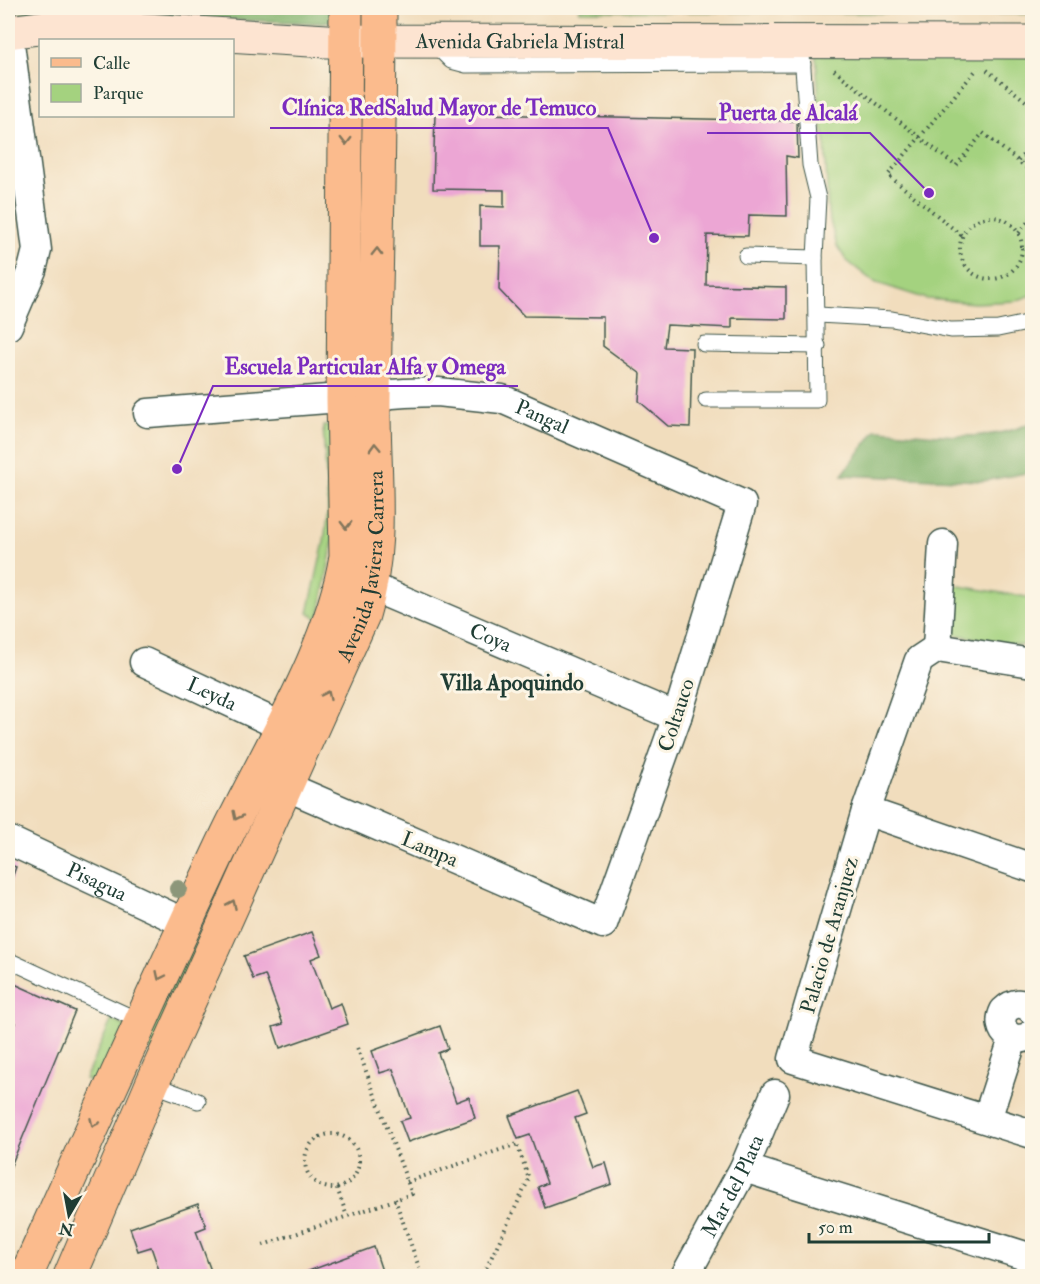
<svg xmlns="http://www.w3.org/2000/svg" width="1040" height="1284" font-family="'IM FELL Double Pica',serif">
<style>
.green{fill:#a4d27f;stroke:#62885a;stroke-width:1.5}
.forest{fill:#83b46e;stroke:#517851;stroke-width:1.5}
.building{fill:#eca6d4}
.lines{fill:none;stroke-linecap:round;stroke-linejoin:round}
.lane-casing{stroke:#3e5549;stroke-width:17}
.street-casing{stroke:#3e5549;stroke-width:31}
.secondary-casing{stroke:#3e5549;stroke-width:35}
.primary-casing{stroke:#3e5549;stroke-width:35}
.path{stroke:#3e5549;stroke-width:4;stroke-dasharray:1.5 4.5;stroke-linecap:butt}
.lane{stroke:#fff;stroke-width:15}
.street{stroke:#fff;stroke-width:28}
.secondary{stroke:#fde4d1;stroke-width:33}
.primary{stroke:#fbbb8d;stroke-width:33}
.tree{fill:#8c967a}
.oneway{stroke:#82765c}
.labels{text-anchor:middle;stroke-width:6;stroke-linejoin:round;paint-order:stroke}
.street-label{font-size:21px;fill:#1f3d34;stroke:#fcf5e5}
.neighbourhood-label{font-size:22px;font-weight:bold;fill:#1f3d34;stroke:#fcf5e5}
.leader{fill:none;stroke:#7b2cbf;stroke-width:2}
.callout-dot{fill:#7b2cbf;stroke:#fcf5e5;stroke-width:2}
.callout-label{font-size:22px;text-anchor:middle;font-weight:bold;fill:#7b2cbf;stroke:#fcf5e5;stroke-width:6;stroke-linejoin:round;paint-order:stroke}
</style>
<rect width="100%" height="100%" fill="#fcf5e5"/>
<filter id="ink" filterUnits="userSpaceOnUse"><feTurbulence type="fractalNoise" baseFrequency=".0167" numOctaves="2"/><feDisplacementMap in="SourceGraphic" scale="12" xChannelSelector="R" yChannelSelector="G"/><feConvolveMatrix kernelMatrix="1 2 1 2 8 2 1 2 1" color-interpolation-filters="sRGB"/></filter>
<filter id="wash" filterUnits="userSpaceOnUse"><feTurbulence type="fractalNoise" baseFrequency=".008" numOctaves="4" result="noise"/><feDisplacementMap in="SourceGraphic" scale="24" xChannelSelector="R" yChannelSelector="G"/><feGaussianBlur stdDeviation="1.35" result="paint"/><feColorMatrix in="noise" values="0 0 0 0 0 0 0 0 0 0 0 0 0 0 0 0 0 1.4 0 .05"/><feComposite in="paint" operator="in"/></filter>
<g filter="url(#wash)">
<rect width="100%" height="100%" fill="#f1ddbd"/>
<g class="green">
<path d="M579,8h453v6l-452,-3z"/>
<path d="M1032,54v241l-17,6 -40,2 -48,-4 -53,-17 -28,-22 -9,-14 -9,-32 -3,-75 -5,-20 -4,-64z"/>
<path d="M323,426h10l4,92 -18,101 -11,-6 16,-71 4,-32z"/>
<path d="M953,585l79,13v49l-82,-13z"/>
<path d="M258,795l10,4 -116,253 -7,-9z"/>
<path d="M112,1019l14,8 -28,58 -13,-6z"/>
</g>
<g class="forest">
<path d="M19,8h317l-2,13 -18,2 -297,-11z"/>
<path d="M1032,422v50l-49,9 -141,-6 34,-45c49,2 111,16 156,-8z"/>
</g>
<g id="blocks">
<g class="building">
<path d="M435,113l362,8 1,37 -12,-2 1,60 -38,-1 -1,21 -41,-1 -1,50 80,2v32l-54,-1v10l-65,-3 -3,22 28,1 -2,79 -22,-1 -29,-25 2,-27 -38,-28v-29l-79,-1 -25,-26 1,-44h-20v-40l24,1v-17l-71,-1z"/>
<path d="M8,864l8,3 -8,22z"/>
<path d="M312,932l9,23 -10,4 18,49 12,-5 7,21 -68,24 -7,-21 10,-3 -18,-49 -12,4 -9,-23z"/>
<path d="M8,981l67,30 -67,162v-132l7,-18 -7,-3z"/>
<path d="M440,1026l8,23 -10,4 18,49 13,-5 6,21 -67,24 -8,-21 10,-3 -17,-49 -13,4 -8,-22z"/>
<path d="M577,1091l9,23 -11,4 18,49 13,-4 6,21 -67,24 -7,-21 9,-4 -17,-48 -12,4 -9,-23z"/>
<path d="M198,1204l8,23 -10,4 17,45h-52l-10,-29 -13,4 -8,-23z"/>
<path d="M374,1247l8,24 -10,3 1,2h-66l-1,-4z"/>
</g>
</g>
</g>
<g filter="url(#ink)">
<use href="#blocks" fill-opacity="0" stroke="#3e5549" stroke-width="1.5"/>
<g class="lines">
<defs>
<g id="lane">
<path d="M433,43l18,18 15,4 337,-1"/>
<path d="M746,256l69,2"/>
<path d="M818,315l74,4 59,11 47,-1 34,-7"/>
<path d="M704,344l114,2"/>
<path d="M706,400h111l-2,-142 3,-60 -8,-33 -9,-124"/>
<path d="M8,960l132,61"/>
<path d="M152,1084l46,17"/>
</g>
<g id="street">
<path d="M8,28l29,222 -5,20 -24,56"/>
<path id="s1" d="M148,413l257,-20 33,-1 64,7 240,105 -65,213 -74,207 -336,-146"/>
<path id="s2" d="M372,587l305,130"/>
<path d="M937,648l6,-104"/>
<path id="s3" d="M144,662l137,64"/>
<path d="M1032,663l-95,-15 -18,12 -53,151 -73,248 239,75"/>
<path d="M866,811l166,57"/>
<path id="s4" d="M8,840l177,83"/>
<path d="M1032,1010c-9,-9 -19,-8 -28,1 -10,20 11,36 28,23"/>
<path d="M987,1119l26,-80"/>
<path d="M744,1168l288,90"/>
<path id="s5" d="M685,1276l59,-108 31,-74"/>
</g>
<g id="secondary">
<path id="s6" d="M8,32l54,-7 265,16 705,1"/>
</g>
<g id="primary">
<path d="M26,1276c66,-147 132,-295 201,-441 41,-86 104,-185 119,-279l-3,-157 3,-391"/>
<path id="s7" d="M70,1276l82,-192 211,-469c22,-71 10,-144 11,-217 2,-130 6,-260 6,-390"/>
</g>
</defs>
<use href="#lane" class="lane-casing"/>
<use href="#street" class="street-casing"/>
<use href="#secondary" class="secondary-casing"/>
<use href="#primary" class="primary-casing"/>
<g class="path">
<path d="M834,70l122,96 27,-33 49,39"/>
<path d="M987,70l45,36"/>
<path d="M1018,161l14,-17"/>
<circle cx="991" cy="248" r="31"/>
<path d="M1019,233l13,-16"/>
<path d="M961,235l-73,-60 89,-106"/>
<circle cx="332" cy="1161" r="27"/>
<path d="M407,1182l113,-39"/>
<path d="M337,1188l10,28"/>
<path d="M395,1199l27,77"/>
<path d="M263,1245l149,-51 -55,-147"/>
<path d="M479,1276l4,-1 46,-96 -12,-35"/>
</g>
<use href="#lane" class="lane"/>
<use href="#street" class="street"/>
<use href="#secondary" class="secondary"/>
<use href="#primary" class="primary"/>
</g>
<circle class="tree" cx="178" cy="889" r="9"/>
<defs><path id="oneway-chevron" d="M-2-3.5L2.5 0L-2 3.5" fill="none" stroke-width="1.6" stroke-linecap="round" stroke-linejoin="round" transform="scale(1.5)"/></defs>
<g class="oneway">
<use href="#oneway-chevron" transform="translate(346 141) rotate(90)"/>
<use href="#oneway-chevron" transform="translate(377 252) rotate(-89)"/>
<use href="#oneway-chevron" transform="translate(375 447) rotate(-92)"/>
<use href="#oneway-chevron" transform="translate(346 525) rotate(90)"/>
<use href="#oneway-chevron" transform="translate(327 695) rotate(-65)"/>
<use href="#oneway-chevron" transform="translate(237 816) rotate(116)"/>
<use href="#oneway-chevron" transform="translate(232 904) rotate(-66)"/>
<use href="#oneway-chevron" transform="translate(160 976) rotate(115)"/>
<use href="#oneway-chevron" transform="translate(94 1123) rotate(114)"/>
</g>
</g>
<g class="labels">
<g class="street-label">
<text dy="7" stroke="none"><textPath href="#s6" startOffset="513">Avenida Gabriela Mistral</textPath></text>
<text dy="7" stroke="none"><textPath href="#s1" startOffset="399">Pangal</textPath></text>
<text dy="7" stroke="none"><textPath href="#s7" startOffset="771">Avenida Javiera Carrera</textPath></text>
<text dy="7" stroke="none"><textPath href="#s2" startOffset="129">Coya</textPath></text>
<text dy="7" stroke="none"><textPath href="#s3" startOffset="75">Leyda</textPath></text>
<text transform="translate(676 715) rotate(-72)" y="7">Coltauco</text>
<text transform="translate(430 849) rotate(23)" y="7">Lampa</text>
<text dy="7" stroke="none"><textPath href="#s4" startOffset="98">Pisagua</textPath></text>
<text transform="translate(829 935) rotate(-74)" y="7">Palacio de Aranjuez</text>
<text dy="7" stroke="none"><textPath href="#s5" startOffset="102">Mar del Plata</textPath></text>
</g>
<g class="neighbourhood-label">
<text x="512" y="690">Villa Apoquindo</text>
</g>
</g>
<path class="leader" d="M654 238L608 128H270M929 193L870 133H707M177 469L213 386H518"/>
<g class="callout-dot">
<circle cx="654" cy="238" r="6"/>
<circle cx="929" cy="193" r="6"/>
<circle cx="177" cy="469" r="6"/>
</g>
<g class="callout-label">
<text x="439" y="115">Clínica RedSalud Mayor de Temuco</text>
<text x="788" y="120">Puerta de Alcalá</text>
<text x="365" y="374">Escuela Particular Alfa y Omega</text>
</g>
<rect width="1040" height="1284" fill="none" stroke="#fcf5e5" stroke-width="30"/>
<rect x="39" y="39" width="195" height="78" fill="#fcf5e5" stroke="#a4ab9e" stroke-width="1.5"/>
<rect x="51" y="58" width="30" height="9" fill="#fbbb8d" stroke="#a4ab9e" stroke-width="1.5"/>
<text x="93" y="69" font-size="18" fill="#1f3d34">Calle</text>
<rect x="51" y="84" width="30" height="18" fill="#a4d27f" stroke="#a4ab9e" stroke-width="1.5"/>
<text x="93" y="99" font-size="18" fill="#1f3d34">Parque</text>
<g transform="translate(69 1215) rotate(190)" stroke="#fcf5e5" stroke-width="4.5" paint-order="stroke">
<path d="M0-4.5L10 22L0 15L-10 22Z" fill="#1f3d34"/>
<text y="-9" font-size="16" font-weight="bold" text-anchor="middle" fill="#1f3d34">N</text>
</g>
<path d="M809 1233v9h180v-9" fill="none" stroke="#1f3d34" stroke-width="3"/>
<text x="818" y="1233" font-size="18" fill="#1f3d34" stroke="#fcf5e5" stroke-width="4.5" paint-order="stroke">50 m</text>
</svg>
